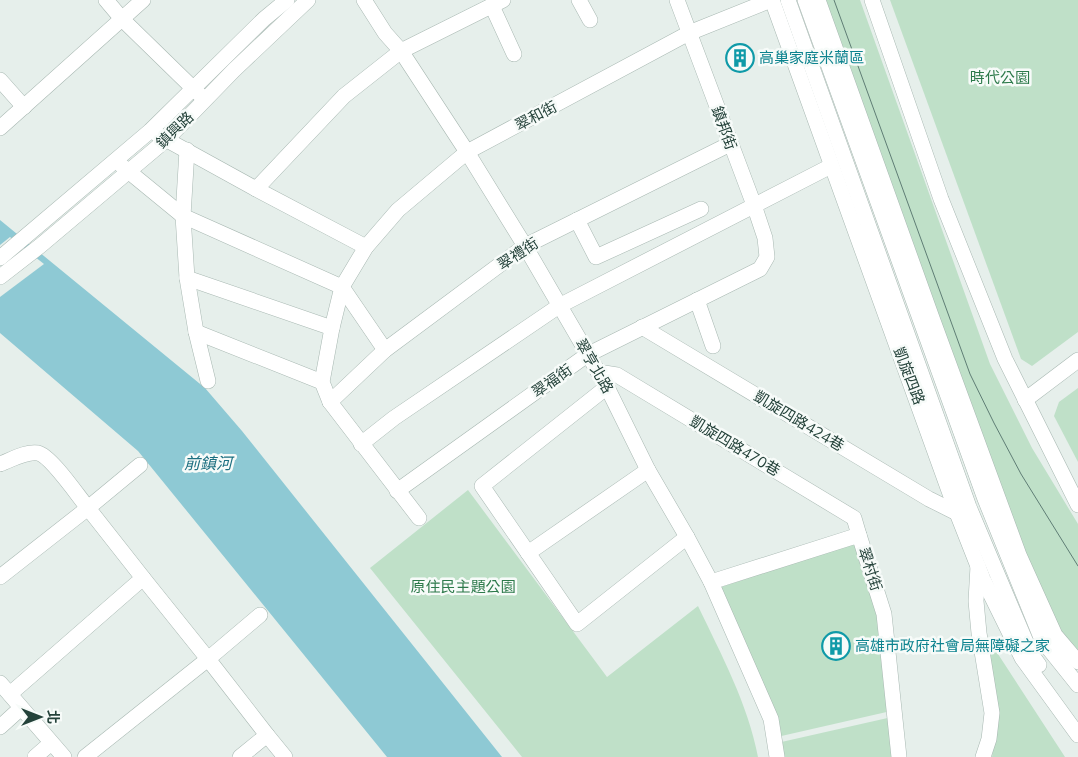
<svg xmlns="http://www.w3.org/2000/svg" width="1078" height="757" font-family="Mulish,'Noto Sans TC',sans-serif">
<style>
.green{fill:#bfe0c8}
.water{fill:#8ec9d4}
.pier{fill:#e6efeb}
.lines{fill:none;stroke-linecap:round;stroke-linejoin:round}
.minor-casing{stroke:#a8b8b2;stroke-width:16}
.tertiary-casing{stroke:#a8b8b2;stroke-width:16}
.minor{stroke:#fff;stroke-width:15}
.tertiary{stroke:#fff;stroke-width:15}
.tram{stroke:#5f7d75;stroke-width:1}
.labels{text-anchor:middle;stroke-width:5;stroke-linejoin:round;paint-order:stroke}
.culture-label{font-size:15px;fill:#0d838f;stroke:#f7fbf9;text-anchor:start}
.park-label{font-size:15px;fill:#2d7a4b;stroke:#f7fbf9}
.street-label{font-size:15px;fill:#24423a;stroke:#f7fbf9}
.water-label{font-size:16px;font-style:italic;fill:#1c6f80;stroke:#f7fbf9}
</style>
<rect width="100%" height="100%" fill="#e6efeb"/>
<g class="green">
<path d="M822,0h38l130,364 42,84 46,76v129l-18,-22 -35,-77z"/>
<path d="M890,0h188v332l-46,34 -11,-7z"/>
<path d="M1078,388v74l-24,-46 5,-14z"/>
<path d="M468,490l139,187 91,-71c23,48 50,98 60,151h-236l-152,-189z"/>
<path d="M854,543l27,72 10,96 -114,26 -59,-149z"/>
<path d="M996,651l69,106h-73l5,-37 -9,-64z"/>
<path d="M892,717l4,40h-116l-3,-14z"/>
</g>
<path class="water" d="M0,220l205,168 37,43 260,326h-115l-249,-306 -138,-118z"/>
<path class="pier" d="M10,237l34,27 -44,33v-52z"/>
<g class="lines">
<defs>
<g id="minor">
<path d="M106,0l16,19 79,77"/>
<path d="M364,0l21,33 16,18 66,101 58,94 82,141 41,83 39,67 24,45 60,137 6,38"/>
<path d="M579,0l11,20"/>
<path d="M872,0l69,199 64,160 73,146"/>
<path d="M492,6l22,48"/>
<path d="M0,80l24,27"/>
<path d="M0,128l143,-128"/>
<path d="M158,135l98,54 110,58"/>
<path d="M187,150l-4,66 4,62 9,54 12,49"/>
<path d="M122,166l61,50 159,71"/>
<path d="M256,189l88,-93 57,-45 102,-51"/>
<path d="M577,220l19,37 105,-48"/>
<path d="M0,258l150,-127 114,-112 23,-19"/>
<path d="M0,277l40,-31 127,-107 67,-69 74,-70"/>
<path d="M187,278l145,50"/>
<path d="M342,287l43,63"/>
<path d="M697,300l16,46"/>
<path d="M642,327l287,172 28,14"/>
<path d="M196,332l126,50"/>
<path d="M598,372l19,3 237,143 5,17"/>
<path d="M607,387l-125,99 95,138 110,-87"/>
<path d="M1025,400l53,-40"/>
<path d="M330,402l55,-52 140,-104 205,-102"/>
<path d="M361,444l33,-26 165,-112 272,-140"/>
<path d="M0,464c11,-4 26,-13 38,-11 13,3 40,43 50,55l-88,69"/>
<path d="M397,491l190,-136 173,-86 7,-12 -2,-19 -11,-33 -77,-205"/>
<path d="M419,518l-89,-116 -8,-20 10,-54 10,-41 24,-40 32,-37 69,-58 222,-119 82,-33"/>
<path d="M528,553l120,-83"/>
<path d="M978,566l-2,35 3,32 13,80 -3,26 -6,18"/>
<path d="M711,582l148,-47 25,79 15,143"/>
<path d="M0,683l64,74"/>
<path d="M10,694l133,-116 -55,-70 52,-43"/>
<path d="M0,727l21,-19"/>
<path d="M267,735l18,22"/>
<path d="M35,757l16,-14"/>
<path d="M85,757l123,-98 -65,-81"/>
<path d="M240,757l27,-22 -59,-76 52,-44"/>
</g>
<g id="tertiary">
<path d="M772,0l185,513 26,66 39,79 56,77"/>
<path d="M788,0l181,507 62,147 8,11"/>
<path d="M805,0l180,499 57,141 36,45"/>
<path d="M818,0l114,318 87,237 36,80 23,27"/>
</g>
</defs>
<use href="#minor" class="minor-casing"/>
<use href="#tertiary" class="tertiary-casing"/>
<use href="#minor" class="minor"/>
<use href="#tertiary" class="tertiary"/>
<path class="tram" d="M834,0l136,374 24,49 27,51 57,92"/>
</g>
<defs>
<symbol id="building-ring" viewBox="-11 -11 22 22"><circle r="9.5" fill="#f7fbf9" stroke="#0f9aa8" stroke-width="1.5"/><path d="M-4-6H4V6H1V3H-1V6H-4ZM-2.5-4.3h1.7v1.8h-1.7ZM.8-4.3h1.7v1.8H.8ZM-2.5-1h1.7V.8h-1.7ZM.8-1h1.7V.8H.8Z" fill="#0f9aa8"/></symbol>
</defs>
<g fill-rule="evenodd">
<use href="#building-ring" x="724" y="42" width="32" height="32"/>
<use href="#building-ring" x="820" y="630" width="32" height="32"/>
</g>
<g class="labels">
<g class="culture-label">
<text x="759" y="63">高巢家庭米蘭區</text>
<text x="855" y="651">高雄市政府社會局無障礙之家</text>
</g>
<g class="park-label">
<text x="1000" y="83">時代公園</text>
<text x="463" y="592">原住民主題公園</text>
</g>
<g class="street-label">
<text transform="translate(536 116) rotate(-28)" y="5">翠和街</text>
<text transform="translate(724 128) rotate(70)" y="5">鎮邦街</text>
<text transform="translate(175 130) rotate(-44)" y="5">鎮興路</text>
<text transform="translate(518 254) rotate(-33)" y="5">翠禮街</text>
<text transform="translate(594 366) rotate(60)" y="5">翠亨北路</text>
<text transform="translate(909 376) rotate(69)" y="5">凱旋四路</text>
<text transform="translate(552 381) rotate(-35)" y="5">翠福街</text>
<text transform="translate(799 421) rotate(31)" y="5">凱旋四路424巷</text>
<text transform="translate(735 446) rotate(31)" y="5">凱旋四路470巷</text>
<text transform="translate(870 569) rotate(72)" y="5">翠村街</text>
</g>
<g class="water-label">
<text x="208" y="469">前鎮河</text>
</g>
</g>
<g transform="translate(40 717) rotate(90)" stroke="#f7fbf9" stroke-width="4" paint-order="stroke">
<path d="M0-4L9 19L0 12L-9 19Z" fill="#24423a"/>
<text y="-8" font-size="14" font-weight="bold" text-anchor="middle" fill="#24423a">北</text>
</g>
</svg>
